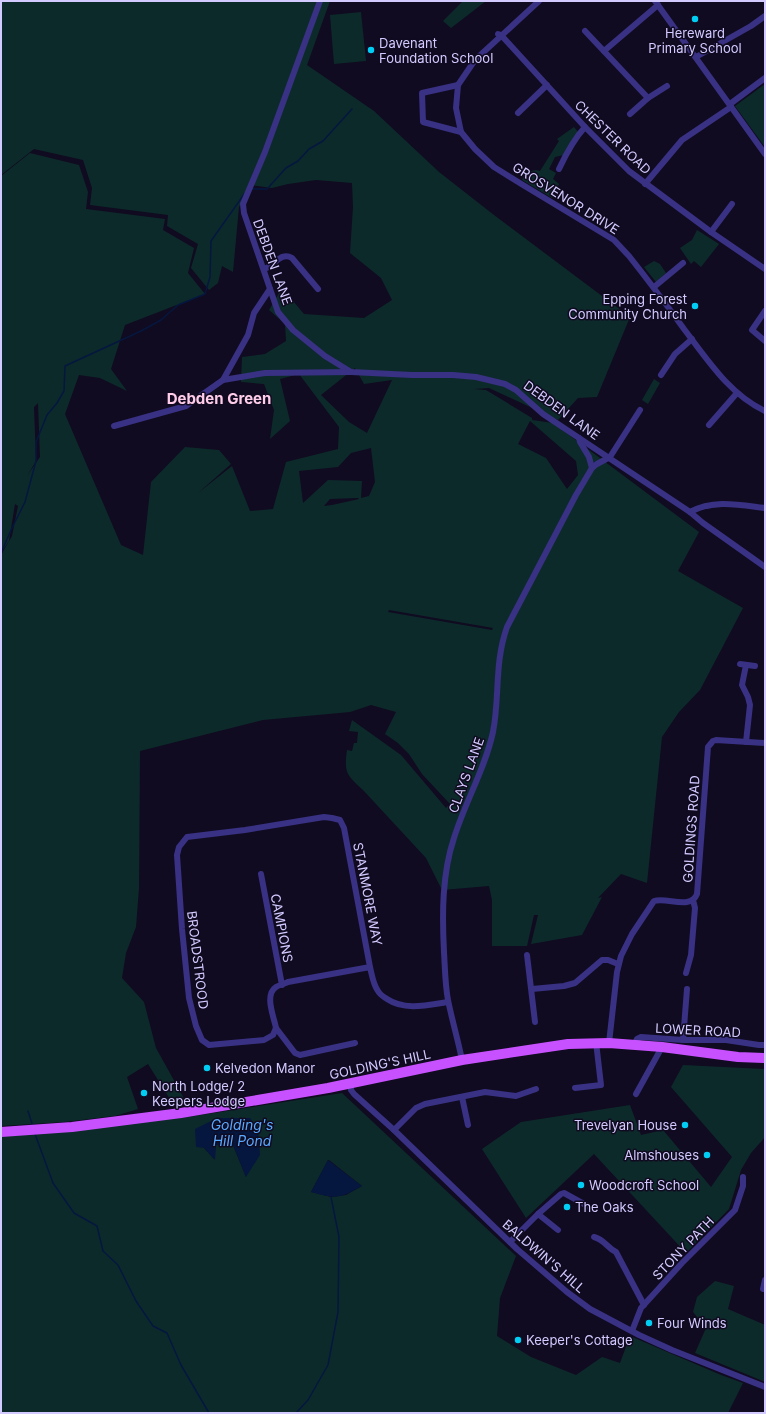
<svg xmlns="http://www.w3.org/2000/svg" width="766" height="1414" font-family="Inter,sans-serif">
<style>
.green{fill:#0d2a2b;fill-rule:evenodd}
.water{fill:#05173f}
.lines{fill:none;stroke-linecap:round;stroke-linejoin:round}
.stream{stroke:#05173f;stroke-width:1.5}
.street{stroke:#393183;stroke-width:6}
.primary{stroke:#c851ff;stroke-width:10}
.poi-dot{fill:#00cef5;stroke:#100b20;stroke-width:1.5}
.labels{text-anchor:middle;stroke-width:3;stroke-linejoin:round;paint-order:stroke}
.poi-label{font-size:13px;fill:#d3caff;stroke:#100b20;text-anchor:start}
.street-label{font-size:13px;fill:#d3caff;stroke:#100b20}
.water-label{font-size:14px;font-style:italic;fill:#58a8ff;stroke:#100b20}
.quarter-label{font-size:15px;font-weight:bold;fill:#ffcce9;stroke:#100b20}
</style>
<rect width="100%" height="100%" fill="#100b20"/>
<g class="green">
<path d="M1,1h329l-23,64 67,46 65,61 55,43 136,102 -33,80 -19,1 -20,22 -69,-32 -15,1 12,1 46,28v2l21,3 146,109 -21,39 65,37 -43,82 -21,22 -17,25 -15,146 -26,-9 -23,24 4,-1 -20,38 -51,9 7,-29h-4l-7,31h-35v-46l-3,-14 -47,4 -16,-32 -63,-68c-17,-15 -19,-18 -16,-40l5,1 2,-8h3l1,-11 -9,-1 3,-11 49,35 45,53 4,-4 -28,-30 -13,-20 -11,-11 -13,-9 11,-22 -25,-7 -21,7 -87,8 -123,31 -1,137 -3,39 -10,26 -4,25 22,24 12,46 30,54 -13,2 -25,-40 -21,13 11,32 -23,7 -51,6 -63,4v-571l11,-19 6,-30 -3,-2 -6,37 -8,12v-377l29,-23 49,12 9,27 -2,17 79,10 -2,11 31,18 -6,25 17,21 -80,31 -14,44 16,22 -27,-13 -21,-3 -14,39 56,131 22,10 8,-73 34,-35 34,3 12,14 -33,29 34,-27 18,45 23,-2 13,-47 52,-13 1,-22 -40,-53 -19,5 10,42 -20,18 4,-29 -10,-26 -23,-2 1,-25 23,-3 21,-13 -1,-17 -16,-14 13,-22 22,26 60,4 28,-18 -11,-22 -31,-25 3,-46 -1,-24 -36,-3 -28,4 -16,4 -21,-3 -12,22 -6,65 -11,-6 -4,17 -9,7 -18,-22 7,-24 -31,-18 1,-11 -78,-10 2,-17 -9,-28 -49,-11 -33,26zM355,368l9,16 28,-4 -25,53 -18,-11 -28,-27zM38,403l2,54 -13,19 9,-15 -2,-54zM530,421l46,40 2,14 -11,14 -21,-31 -28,-14zM371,448l4,34 -6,14 -8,2 1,-17 -34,-1 -25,23 -4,-32 39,-4 13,-14zM330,499l28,-1 1,1 -27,6 -8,1zM389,610l104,18 -1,2 -104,-18z"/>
<path d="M463,1h23l-35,27 -8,-7z"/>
<path d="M361,12l5,49 -32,3 -4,-49z"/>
<path d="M765,84v63l-30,-41z"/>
<path d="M574,127l4,5 -14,23 -9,2 -6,12 7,4 -3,6 6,5 -7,14 -30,-18 4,-8 10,-2 4,1 19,-30 -2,-2z"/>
<path d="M697,230l22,14 -18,23 -7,-6 -3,3 -11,-16 12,-8z"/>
<path d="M654,261l6,3 6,9 -10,9 -12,-15z"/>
<path d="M654,379l6,4 -12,21 -6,-4z"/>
<path d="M683,1065l82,4v68l-14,16 -10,17 -12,39 -43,44 -92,-99 -68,64 -44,-69 39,-27 109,-17 11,30 22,-5 48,57 21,-30 -61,-70z"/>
<path d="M342,1093l174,163 -16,42 -3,38 34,21 45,18 26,-18 18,6 10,-27 91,39 22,8 -15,30h-727v-279l187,-17zM258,1129l-12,48 -13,-32h-17l-2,14 -10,-11zM328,1160h1l33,26 -16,9 -15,2 -20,-5z"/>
<path d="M715,1281l19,5 -6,23 37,16v57l-70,-29 11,-25 -13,-16 4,-15z"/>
</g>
<g class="water">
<path d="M217,1118h33l8,11 2,26 -14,22 -13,-32h-17l-1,15 -11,-12 -8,-1 -1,-18z"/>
<path d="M328,1160l34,26c-23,13 -26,13 -51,6z"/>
</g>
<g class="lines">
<g class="stream">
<path d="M251,189h16l19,-21 12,-7 11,-12 14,-8 29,-32"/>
<path d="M1,553l10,-23 14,-28 11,-41v-19l11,-27 10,-12 7,-12 1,-25 76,-35 20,-11 17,-15 27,-11 5,-17 1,-36 34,-48"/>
<path d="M28,1111l5,16"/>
<path d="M35,1134l18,49 21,30 23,13 6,25 15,14 18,36 17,25 14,7 14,32 28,48"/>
<path d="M296,1413l12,-13 20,-35 10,-53 1,-75 -8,-40"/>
</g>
<g class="street">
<path d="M320,1l-55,151 -22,52 1,9 34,99 15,18 32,26 26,16 61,3h41l23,2 29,7 11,6 27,24 147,98 13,11 62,44"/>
<path d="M539,1l-64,59 -17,25 -2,23 5,24 14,17 19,18 29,18 91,55 15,16c19,24 37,48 55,73 23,30 45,65 81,82"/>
<path d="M655,1l110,153"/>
<path d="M585,31l63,67"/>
<path d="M498,34l3,1 84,92 44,44 82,61 54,37"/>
<path d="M604,51l54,-46"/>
<path d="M696,57l55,-31 14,-10"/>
<path d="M458,85l-36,8 1,29 38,10"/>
<path d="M730,104l35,-26"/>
<path d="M518,113l29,-28"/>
<path d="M630,114l18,-16 19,-12"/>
<path d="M559,169c7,-15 15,-30 26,-42"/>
<path d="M645,184l37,-44 49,-33"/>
<path d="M711,232l21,-28"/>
<path d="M264,269c10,-3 17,-18 28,-11l26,31"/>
<path d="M654,287l29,-24"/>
<path d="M765,311l-13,19 13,11"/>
<path d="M661,375l14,-21 17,-15"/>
<path d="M223,380l42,-7 86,-1"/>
<path d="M709,425l28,-32"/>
<path d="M114,426l72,-20 37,-26 25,-45 6,-22 16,-24"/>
<path d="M579,438l1,4 9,15 3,11"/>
<path d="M690,512c24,-13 50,-7 75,-4"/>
<path d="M740,664l15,2"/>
<path d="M746,742l4,-37 -2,-8 -6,-12 4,-20"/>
<path d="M261,874l21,111"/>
<path d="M527,955l8,67"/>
<path d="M370,967l-82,15c-4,2 -9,3 -12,5 -12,8 -2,30 0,41l-3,7 -9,5 -55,5 -7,-5 -6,-14 -7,-28 -7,-69 -5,-74 2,-8 8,-10 58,-7 79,-13 8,1 8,2 4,8 26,139c2,8 3,17 8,24 2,4 6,6 9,8 18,12 41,6 61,3"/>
<path d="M686,973l5,-18 4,-47 -2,-8"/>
<path d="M532,989l32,-3 11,-3 27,-23h6l10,4"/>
<path d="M276,1028l19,25 5,2 55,-12"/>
<path d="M683,1040l4,-51"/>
<path d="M609,1043l8,-71 4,-16 11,-22 22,-33c13,-4 37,9 43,-7l11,-147 5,-6 3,-1 49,3"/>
<path d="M634,1045l3,-6 4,-2 42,3h43l33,5h6"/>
<path d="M462,1060c-4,-20 -10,-40 -14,-60 -3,-16 -3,-32 -4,-48 -2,-38 -2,-78 10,-114 11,-36 31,-69 39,-106 7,-36 1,-68 14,-105l69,-132 16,-27 5,-4 13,-7 30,-47"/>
<path d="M351,1083v7l3,4 40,36 123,119 50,43 23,17 49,26 33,15 93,37"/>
<path d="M575,1088l26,-3 -5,-43"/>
<path d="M636,1094l26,-47"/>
<path d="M462,1097l6,28"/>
<path d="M394,1130l22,-22 9,-4 60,-12 31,4 20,-7"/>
<path d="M538,1214l20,16"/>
<path d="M594,1237c11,3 12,10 22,15l28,53"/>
<path d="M510,1242l28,-28 23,-20 3,-1 29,16"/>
<path d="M765,1280l-2,9h2"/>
<path d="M632,1331l9,-23 41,-45 53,-53 8,-24v-9"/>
</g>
<path class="primary" d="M1,1132l71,-5 109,-14 147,-25 134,-28 106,-16 41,-1 53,4 76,10 27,1"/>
</g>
<g class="poi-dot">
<circle cx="695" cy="19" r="4"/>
<circle cx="371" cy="50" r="4"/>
<circle cx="695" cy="306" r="4"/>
<circle cx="207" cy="1068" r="4"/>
<circle cx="144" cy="1093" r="4"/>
<circle cx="685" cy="1125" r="4"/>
<circle cx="707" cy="1155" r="4"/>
<circle cx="581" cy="1185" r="4"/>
<circle cx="567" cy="1207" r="4"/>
<circle cx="649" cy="1323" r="4"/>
<circle cx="518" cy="1340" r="4"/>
</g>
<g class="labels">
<g class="poi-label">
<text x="695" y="38" text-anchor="middle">Hereward<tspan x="695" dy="15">Primary School</tspan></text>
<text x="379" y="48">Davenant<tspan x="379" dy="15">Foundation School</tspan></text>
<text x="687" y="304" text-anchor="end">Epping Forest<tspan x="687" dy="15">Community Church</tspan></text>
<text x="215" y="1073">Kelvedon Manor</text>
<text x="152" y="1091">North Lodge/ 2<tspan x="152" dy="15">Keepers Lodge</tspan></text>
<text x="677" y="1130" text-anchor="end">Trevelyan House</text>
<text x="699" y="1160" text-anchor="end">Almshouses</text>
<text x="589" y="1190">Woodcroft School</text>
<text x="575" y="1212">The Oaks</text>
<text x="657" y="1328">Four Winds</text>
<text x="526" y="1345">Keeper's Cottage</text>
</g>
<g class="street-label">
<text transform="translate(613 137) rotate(44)" y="5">CHESTER ROAD</text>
<text transform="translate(566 198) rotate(32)" y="5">GROSVENOR DRIVE</text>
<text transform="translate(273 262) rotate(70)" y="5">DEBDEN LANE</text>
<text transform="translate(562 410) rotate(36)" y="5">DEBDEN LANE</text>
<text transform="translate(466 775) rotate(-70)" y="5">CLAYS LANE</text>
<text transform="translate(691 829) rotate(-86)" y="5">GOLDINGS ROAD</text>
<text transform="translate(368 894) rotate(79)" y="5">STANMORE WAY</text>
<text transform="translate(282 928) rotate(79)" y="5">CAMPIONS</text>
<text transform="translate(198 960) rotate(83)" y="5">BROADSTROOD</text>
<text transform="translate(698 1030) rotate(3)" y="5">LOWER ROAD</text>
<text transform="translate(380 1064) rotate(-12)" y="5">GOLDING'S HILL</text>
<text transform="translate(683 1248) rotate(-46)" y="5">STONY PATH</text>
<text transform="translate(544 1256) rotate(41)" y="5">BALDWIN'S HILL</text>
</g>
<g class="water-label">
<text x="242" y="1130">Golding's<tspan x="242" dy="16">Hill Pond</tspan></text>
</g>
<g class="quarter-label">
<text x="219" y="404">Debden Green</text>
</g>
</g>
<rect width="766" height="1414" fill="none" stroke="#d3caff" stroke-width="4"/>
</svg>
